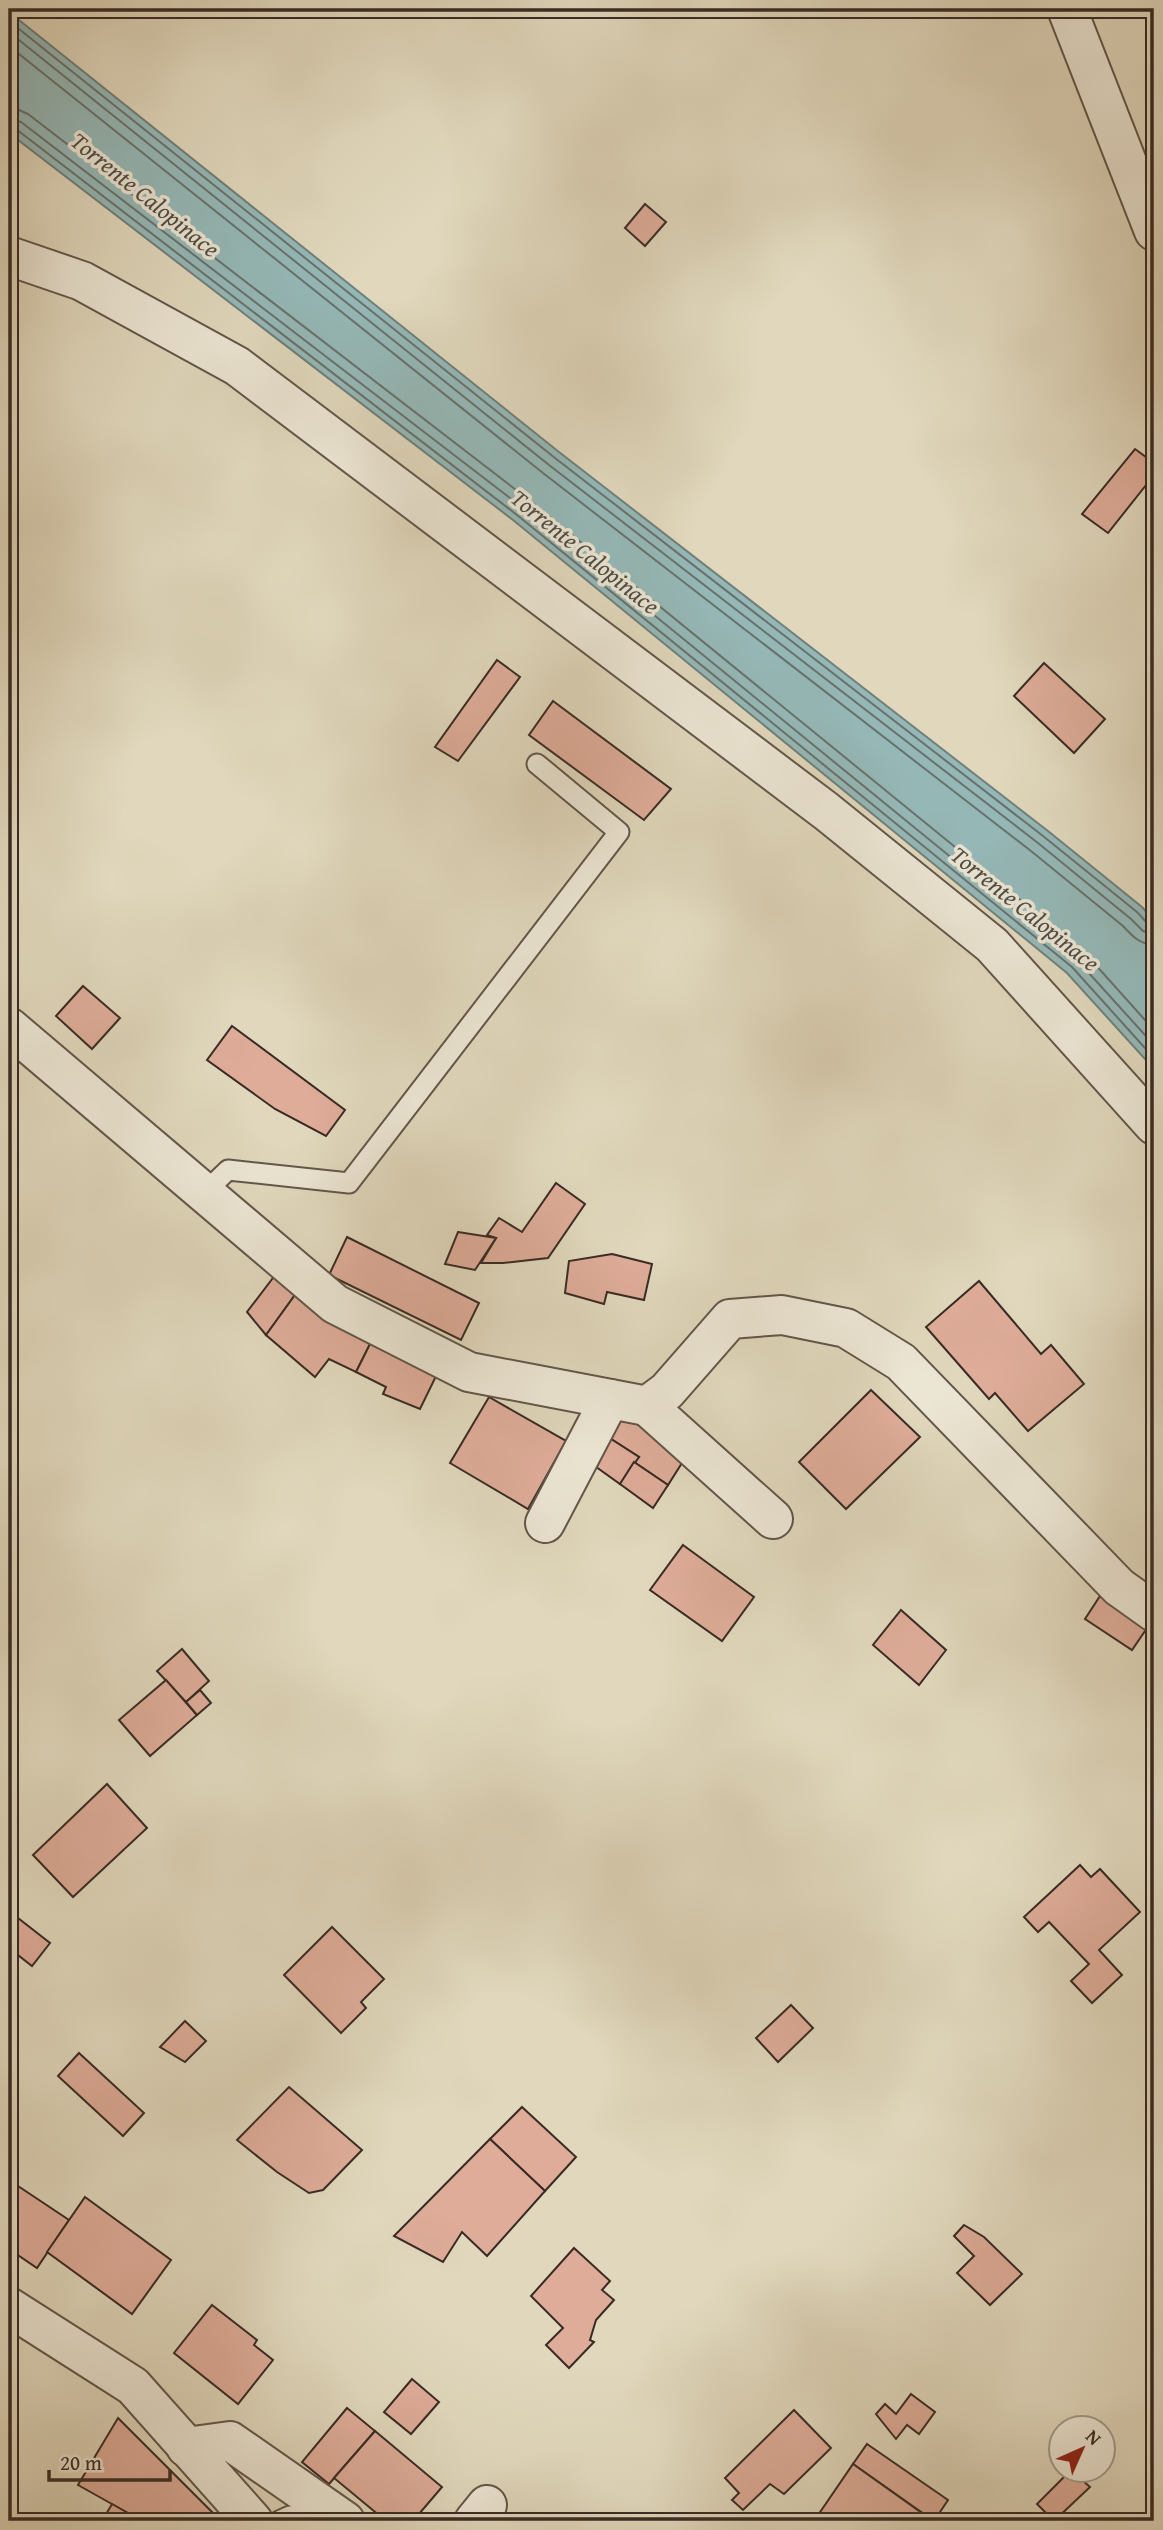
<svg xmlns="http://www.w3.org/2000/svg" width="1163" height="2530" font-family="'Gentium Book Plus',serif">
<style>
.water{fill:#95b8b7;stroke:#70807c;stroke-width:2}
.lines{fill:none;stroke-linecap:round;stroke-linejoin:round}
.shore{stroke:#67726e;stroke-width:2}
.building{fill:#deac99;stroke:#392b24;stroke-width:2}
.lane-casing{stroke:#63564a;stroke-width:23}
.street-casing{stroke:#63564a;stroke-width:42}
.lane{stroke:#ebe5d3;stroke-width:19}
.street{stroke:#ebe5d3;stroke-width:38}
.labels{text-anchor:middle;stroke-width:7;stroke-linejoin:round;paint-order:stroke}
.water-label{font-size:24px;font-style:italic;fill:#504e49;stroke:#ebe5d3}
</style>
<rect width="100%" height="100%" fill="#e0d7bc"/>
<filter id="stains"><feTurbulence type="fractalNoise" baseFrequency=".00286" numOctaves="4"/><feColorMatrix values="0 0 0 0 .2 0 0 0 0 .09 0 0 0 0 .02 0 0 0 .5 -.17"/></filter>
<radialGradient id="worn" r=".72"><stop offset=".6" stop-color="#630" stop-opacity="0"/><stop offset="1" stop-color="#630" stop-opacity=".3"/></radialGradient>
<path class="water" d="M9,12l550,440 489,379 94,76 12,14v148l-87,-96 -554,-453 -504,-387z"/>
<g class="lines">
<g class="shore">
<path d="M9,21l546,437 488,378 94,76 11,12 6,1"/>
<path d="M9,32l540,433 489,378 93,76 12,12 11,3"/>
<path d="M9,46l534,427 488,378 92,75c10,11 17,18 31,19"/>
<path d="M9,108l10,2 9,4 501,386 555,452 70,78"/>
<path d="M9,119l12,3 502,386 555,453 76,84"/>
<path d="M9,128l7,1 501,386 555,452 82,91"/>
</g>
</g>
<g class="building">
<path d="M645,204l21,18 -21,24 -20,-18z"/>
<path d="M1135,449l19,14v12l-46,58 -26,-19z"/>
<path d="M497,660l23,17 -62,84 -23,-14z"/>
<path d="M1044,663l61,56 -31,34 -60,-57z"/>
<path d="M553,701l118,88 -27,31 -115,-85z"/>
<path d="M83,986l37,32 -28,31 -36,-33z"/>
<path d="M232,1026l113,84 -19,26 -51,-27 -68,-49z"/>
<path d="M556,1183l29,21 -37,54 -45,5h-22l15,-25 -9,-3 12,-17 23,14z"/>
<path d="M458,1232l38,6 -21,32 -30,-6z"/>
<path d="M347,1237l132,66 -18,37 -132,-65z"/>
<path d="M612,1254l40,10 -8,36 -37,-8 -3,12 -39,-11 4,-32z"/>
<path d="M279,1270l21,18 -34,47 -19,-23z"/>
<path d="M979,1281l62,73 10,-9 33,39 -56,47 -33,-38 -6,6 -63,-72z"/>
<path d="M300,1288l73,50 -17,34 -27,-13 -14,18 -49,-42z"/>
<path d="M373,1338l66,32 -19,39 -37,-15 3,-7 -30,-15z"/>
<path d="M871,1390l49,47 -74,72 -47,-47z"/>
<path d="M489,1397l77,44 -38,68 -78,-46z"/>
<path d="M624,1411l63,44 -19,30 -34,-23 5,-5 -31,-20z"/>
<path d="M608,1437l31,20 -19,27 -28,-20z"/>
<path d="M634,1462l34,23 -15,23 -33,-24z"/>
<path d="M683,1545l71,52 -32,44 -72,-51z"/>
<path d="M1100,1596l47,32 -15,22 -47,-31z"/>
<path d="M901,1610l45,40 -27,35 -46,-40z"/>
<path d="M182,1649l27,32 -23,21 -29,-31z"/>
<path d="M166,1680l31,35 -47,41 -31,-36z"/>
<path d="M200,1690l11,13 -14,12 -11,-13z"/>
<path d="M107,1784l40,44 -74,69 -40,-42z"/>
<path d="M1080,1865l11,12 9,-8 40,43 -41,38 23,25 -30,28 -21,-22 18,-17 -40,-42 -11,10 -14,-15z"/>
<path d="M9,1911l41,32 -18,23 -23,-18z"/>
<path d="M332,1927l52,52 -23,23 5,6 -25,25 -57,-58z"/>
<path d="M791,2005l22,23 -35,34 -22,-24z"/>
<path d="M185,2021l21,20 -21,21 -25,-15z"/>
<path d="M79,2053l65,60 -21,23 -65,-60z"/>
<path d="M289,2087l73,63 -39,40 -14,3 -32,-21 -40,-32z"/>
<path d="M522,2107l54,50 -31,34 -55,-52z"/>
<path d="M490,2139l55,52 -58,65 -25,-24 -19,30 -49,-26z"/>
<path d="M9,2180l60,40 -32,48 -28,-19z"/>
<path d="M85,2197l86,63 -39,54 -85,-62z"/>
<path d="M964,2225l20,12 38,37 -32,31 -33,-32 17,-17 -20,-20z"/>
<path d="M574,2248l36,33 -8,9 12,10 -18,20 -6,20 4,2 -25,26 -23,-23 17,-17 -32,-32z"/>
<path d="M212,2305l45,35 -3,5 19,15 -35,44 -64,-51z"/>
<path d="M412,2379l27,23 -28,32 -27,-22z"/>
<path d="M911,2394l24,18 -16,22 -12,-9 -11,14 -20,-25 9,-10 11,10z"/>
<path d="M347,2408l28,23 -46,53 -27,-22z"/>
<path d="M794,2410l37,38 -47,46 -14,-10 -27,26 -11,-10 7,-7 -14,-15z"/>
<path d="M118,2418l102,102v1h-85v-4l-57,-32z"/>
<path d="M375,2431l67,56 -29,34h-27l-52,-43z"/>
<path d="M867,2444l81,56 -14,21 -81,-57z"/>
<path d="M853,2464l80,57h-119z"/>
<path d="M1071,2470l19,17 -36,34 -17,-17z"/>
<path d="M112,2504l23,13v4h-33z"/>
</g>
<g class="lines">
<defs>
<g id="lane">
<path d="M205,1192l23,-22 121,13 270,-351 -82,-68"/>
<path d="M279,2521l11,-5 7,5"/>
</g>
<g id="street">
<path d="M1067,9l87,222"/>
<path d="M9,256l73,25 155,85 589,445 166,134 162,180"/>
<path d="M9,1027l326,277 134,68 178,34 20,-15 63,-72 52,-4 64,13 55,34 218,225 35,25"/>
<path d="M647,1406l126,113"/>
<path d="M545,1523l65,-124"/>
<path d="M9,2307l124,79 120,135"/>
<path d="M186,2447l44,-6 115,80"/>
<path d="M474,2521l13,-16"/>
</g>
</defs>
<use href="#lane" class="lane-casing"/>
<use href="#street" class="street-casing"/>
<use href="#lane" class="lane"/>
<use href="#street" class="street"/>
</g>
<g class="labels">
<g class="water-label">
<text transform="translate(145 195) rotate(39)" y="8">Torrente Calopinace</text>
<text transform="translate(585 552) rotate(39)" y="8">Torrente Calopinace</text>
<text transform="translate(1025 909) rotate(39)" y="8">Torrente Calopinace</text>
</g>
</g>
<rect width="1163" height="2530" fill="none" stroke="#e0d7bc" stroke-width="35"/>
<rect x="10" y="10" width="1142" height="2509" fill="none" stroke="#392b24" stroke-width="3.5"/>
<rect x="18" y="18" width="1128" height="2495" fill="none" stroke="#392b24" stroke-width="2"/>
<g transform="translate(1082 2449) rotate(45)"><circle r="33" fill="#ebe5d3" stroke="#a49b8d" stroke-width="2"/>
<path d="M0-5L12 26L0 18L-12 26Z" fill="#8f2418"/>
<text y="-10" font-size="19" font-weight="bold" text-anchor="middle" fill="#392b24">N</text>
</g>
<path d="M49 2470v10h121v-10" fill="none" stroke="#392b24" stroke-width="3.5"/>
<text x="60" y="2470" font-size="21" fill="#392b24" stroke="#ebe5d3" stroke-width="5" paint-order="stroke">20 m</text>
<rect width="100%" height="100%" filter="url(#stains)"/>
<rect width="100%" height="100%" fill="url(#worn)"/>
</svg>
